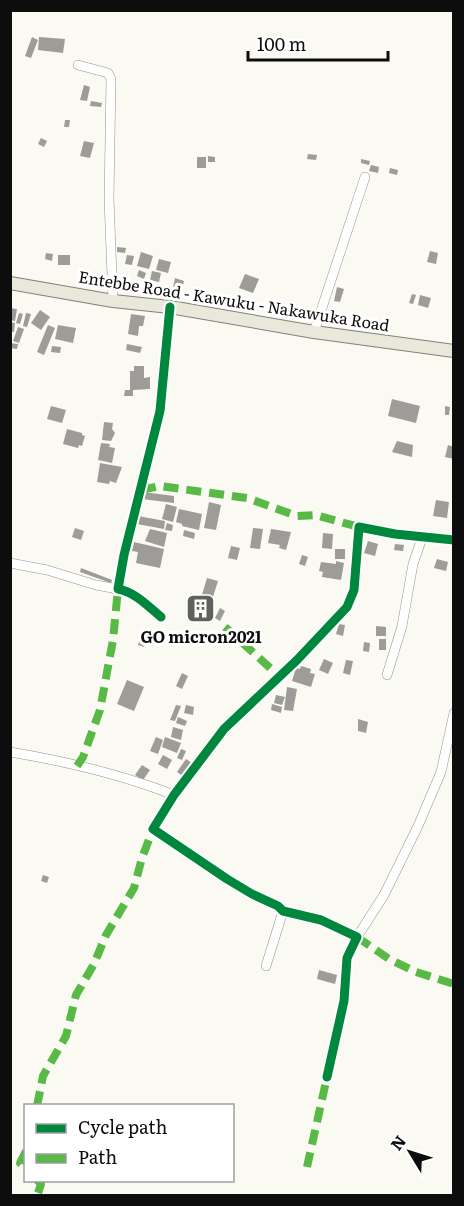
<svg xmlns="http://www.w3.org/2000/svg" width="464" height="1206" font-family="Literata,serif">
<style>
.building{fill:#9d9c98}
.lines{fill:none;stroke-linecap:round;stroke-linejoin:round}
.minor-casing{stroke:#949390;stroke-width:10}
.major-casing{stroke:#81817d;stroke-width:14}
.minor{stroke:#fefefd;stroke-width:9}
.major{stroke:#eae8da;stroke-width:12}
.quiet{stroke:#58b947;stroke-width:8;stroke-dasharray:15 8;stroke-linecap:butt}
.cycleway-casing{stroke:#fff;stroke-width:13}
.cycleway{stroke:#00873e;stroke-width:9}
.labels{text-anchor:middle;stroke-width:6;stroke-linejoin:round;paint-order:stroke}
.street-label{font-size:16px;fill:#0d0d0d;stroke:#fff}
.poi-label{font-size:16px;font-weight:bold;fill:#0d0d0d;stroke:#fff}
</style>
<rect width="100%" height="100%" fill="#faf9f2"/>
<g class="building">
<path d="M32,37l6,3 -7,18 -6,-2z"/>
<path d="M39,37l26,2 -2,14 -25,-3z"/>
<path d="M84,85l6,2 -3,14 -7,-1z"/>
<path d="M91,101l11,2 -1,4 -11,-1z"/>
<path d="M65,120h5l-1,7h-5z"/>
<path d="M41,138l6,3 -3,6 -6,-3z"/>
<path d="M84,141l10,2 -4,15 -10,-2z"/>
<path d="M308,154l9,1 -1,5 -9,-1z"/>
<path d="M208,156l7,1v5h-7z"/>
<rect x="197" y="157" width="9" height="11"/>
<path d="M361,159l9,2 -1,4 -8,-2z"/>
<path d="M371,165l8,2 -1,6 -9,-2z"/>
<path d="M390,168l8,2 -1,5 -8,-2z"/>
<path d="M117,247l9,1 -1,5 -8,-1z"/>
<path d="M430,251l8,2 -2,11 -9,-2z"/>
<path d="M141,252l12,4 -4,13 -12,-3z"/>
<path d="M46,253l7,1 -1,7 -7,-2z"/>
<rect x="58" y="255" width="12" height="10"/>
<path d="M127,255l7,1 -2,9 -7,-1z"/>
<path d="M159,259l12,3 -3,11 -12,-3z"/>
<path d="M139,270l7,3 -2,6 -7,-3z"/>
<path d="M152,271l9,2 -2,9 -9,-2z"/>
<path d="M245,274l14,5 -6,14 -14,-5z"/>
<path d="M175,278l9,3 -3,13 -9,-2z"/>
<path d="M128,282l5,1 -2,7 -5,-1z"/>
<path d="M337,287l7,2 -4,13 -6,-1z"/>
<path d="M412,294l4,1 -3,9 -4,-1z"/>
<path d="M420,295l11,3 -3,10 -10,-3z"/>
<path d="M10,308l7,1 -2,12 -5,-1z"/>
<path d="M40,310l10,7 -9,13 -10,-7z"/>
<path d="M19,313l4,1 -3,10 -4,-1z"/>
<path d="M26,313l5,1 -4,13 -4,-1z"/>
<path d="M131,314l14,2 -2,10h-4l-1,10 -10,-2z"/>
<path d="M10,322l5,1 -1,9 -4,-1z"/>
<path d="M48,325l7,3 -11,27 -7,-3z"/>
<path d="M58,325l18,3 -3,15 -18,-4z"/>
<path d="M18,327l6,2 -5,14 -6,-2z"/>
<path d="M10,343l8,1 -1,5 -7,-1z"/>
<path d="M127,344l15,3 -2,6 -14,-3z"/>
<path d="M52,346l9,1 -1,6 -9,-1z"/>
<path d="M134,366h10v12l6,-1v12l-17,1v6h-9l1,-6h5v-19h4z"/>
<path d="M392,399l28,7 -4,17 -28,-7z"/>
<path d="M51,406l15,4 -4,13 -15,-4z"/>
<path d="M445,406l5,1 -1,8h-4z"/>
<path d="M104,422l9,1 -1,6 3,4 -4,8 -9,-1z"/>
<path d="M67,429l15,4v2l3,1 -3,10 -3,-1 -1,3 -15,-4z"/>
<path d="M397,441l16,4 -1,12 -20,-5z"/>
<path d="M101,443l9,1 -1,3 6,1 -3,15 -14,-3z"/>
<path d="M448,445l6,2v12l-9,-2z"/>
<path d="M100,463l22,4 -6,16 -6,-2 -1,3 -12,-2z"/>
<path d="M143,492l31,4v7l-32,-4z"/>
<path d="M436,500l13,2 -2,16 -14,-2z"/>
<path d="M209,502l12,3 -5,25 -12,-2z"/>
<path d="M166,504l11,3 -4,15 -11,-3z"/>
<path d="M179,509l23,5 -3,16 -17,-4v-2l-6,-2z"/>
<path d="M138,516l27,5 -1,8 -27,-5z"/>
<path d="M167,523l6,2 -1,6 -7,-1z"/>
<path d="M75,528l9,3 -3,9 -9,-3z"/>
<path d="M253,528l10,1 -3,20 -10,-1z"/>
<path d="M150,529l17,4 -3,14 -19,-6z"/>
<path d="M271,529l20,3 -5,18 -7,-2 1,-3 -12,-2z"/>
<path d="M184,530l11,3 -1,6 -11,-3z"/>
<path d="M323,533l10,1 -1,15 -10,-1z"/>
<path d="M368,541l10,3 -3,12 -11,-3z"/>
<path d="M134,542l30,7 -4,19 -24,-5 2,-11 -6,-1z"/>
<path d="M395,544l9,1 -1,6 -9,-1z"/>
<path d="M231,546l9,2 -3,12 -9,-2z"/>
<rect x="335" y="549" width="10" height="10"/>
<path d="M302,555l6,2 -3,9 -6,-2z"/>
<path d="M437,559l11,3 -2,9 -12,-3z"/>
<path d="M336,561l8,2 -3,17 -19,-3 1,-5 -4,-1 2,-9 15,2z"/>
<path d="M81,568l31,12 -1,3 -31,-11z"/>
<path d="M207,578l11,3 -6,19 -7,-1 9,3 -6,18 -18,-5 2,-6 -3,-1 2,-7 6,2 2,-6 2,1z"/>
<path d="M220,608l5,3 -5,10 -5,-3z"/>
<path d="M339,624l6,1 -2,11 -7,-2z"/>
<path d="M376,626l10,1v9h-10z"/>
<path d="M199,631l7,2 -4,12 -7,-2z"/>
<path d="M141,635l6,2 -3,10 -6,-2z"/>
<rect x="379" y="639" width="7" height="11"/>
<path d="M364,642l6,1 -1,9 -6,-1z"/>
<path d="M324,659l9,4 -5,11 -9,-4z"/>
<path d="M346,660l7,1 -3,14 -7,-2z"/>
<path d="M301,666l10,3 -1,4 5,1 -4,13 -19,-6 4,-13 4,1z"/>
<path d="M182,673l6,3 -6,13 -6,-3z"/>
<path d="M127,680l17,7 -10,24 -17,-7z"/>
<path d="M287,687l10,2 -4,22 -9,-1z"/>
<path d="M276,695l9,2 -3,8 -8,-2z"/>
<path d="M272,704l10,3 -1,6 -10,-3z"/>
<path d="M176,705l5,1 -6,15 -5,-1z"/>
<path d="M186,705l8,2 -1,8 -9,-2z"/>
<path d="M178,717l9,4 -2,5 -9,-3z"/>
<path d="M358,719l10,3 -2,11 -8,-2z"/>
<path d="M173,727l10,3 -2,10 -10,-3z"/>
<path d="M156,737l7,3 -5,14 -8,-3z"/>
<path d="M165,737l16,6 -4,10 -15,-6z"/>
<path d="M181,749l5,2 -4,9 -5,-2z"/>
<path d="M163,755l9,5 -5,9 -9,-5z"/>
<path d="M186,759l6,4 -9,13 -6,-4z"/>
<path d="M142,765l8,5 -7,10 -8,-5z"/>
<path d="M43,875l6,2 -2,6 -6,-2z"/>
<path d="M319,970l18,5 -2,9 -18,-5z"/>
</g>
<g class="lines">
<defs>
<g id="minor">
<path d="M78,65l30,8 3,6 -2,120 4,102"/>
<path d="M314,332l51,-155"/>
<path d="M10,563l37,7 49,15 22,4"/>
<path d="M161,617c-13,-11 -26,-25 -43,-28l6,-34 36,-144 10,-104"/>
<path d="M387,675l15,-49 11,-62 9,-26"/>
<path d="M10,752c54,9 113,23 164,43"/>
<path d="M357,937l27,-42 34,-69 23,-54 13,-59"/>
<path d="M266,966l17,-55"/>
<path d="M327,1077l17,-76 3,-43 10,-21 -36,-17 -38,-9 -5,-5 -26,-12 -25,-15 -74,-50 21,-34 50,-66 73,-69 50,-53 7,-17 5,-63 36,7 59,6"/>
</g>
<path id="major" d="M10,283l103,18 57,6 144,25 140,19"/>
</defs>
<use href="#minor" class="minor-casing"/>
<use href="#major" class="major-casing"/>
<use href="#minor" class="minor"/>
<use href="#major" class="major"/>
<g class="quiet">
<path d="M141,490l19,-4 87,12 50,18 18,-1 44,12"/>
<path d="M225,627l54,49"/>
<path d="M77,766l6,-9 17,-47 13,-70 5,-51"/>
<path d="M357,937l32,22 27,13 38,12"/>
<path d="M37,1106l6,-30 23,-40 10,-41 18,-31 12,-29 28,-47 8,-30 11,-29"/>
<path d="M26,1151l-6,12 6,6"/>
<path d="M307,1167l20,-90"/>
<path d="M37,1180l4,4 -4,12"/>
</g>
<defs>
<g id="cycleway">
<path d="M161,617c-13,-11 -26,-25 -43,-28l6,-34 36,-144 10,-104"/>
<path d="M327,1077l17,-76 3,-43 10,-21 -36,-17 -38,-9 -5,-5 -26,-12 -25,-15 -74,-50 21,-34 50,-66 73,-69 50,-53 7,-17 5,-63 36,7 59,6"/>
</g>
</defs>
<use href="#cycleway" class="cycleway-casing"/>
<use href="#cycleway" class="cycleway"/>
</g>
<defs>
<symbol id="building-square" viewBox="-11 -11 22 22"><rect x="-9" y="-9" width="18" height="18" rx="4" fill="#60605d" stroke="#fff"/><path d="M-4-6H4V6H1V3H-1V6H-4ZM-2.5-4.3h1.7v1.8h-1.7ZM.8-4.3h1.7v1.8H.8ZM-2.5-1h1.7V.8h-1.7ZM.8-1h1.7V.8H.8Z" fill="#fff"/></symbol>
</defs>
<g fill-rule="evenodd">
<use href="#building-square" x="184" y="592" width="33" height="33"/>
</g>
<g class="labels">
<g class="street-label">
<text transform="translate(234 301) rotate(9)" y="6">Entebbe Road - Kawuku - Nakawuka Road</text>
</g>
<g class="poi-label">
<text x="201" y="643">GO micron2021</text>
</g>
</g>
<rect width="464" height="1206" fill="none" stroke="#0d0d0d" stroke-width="24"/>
<rect x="24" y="1104" width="210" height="78" fill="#ffffff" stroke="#9e9e9e" stroke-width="1.5"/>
<rect x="36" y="1124" width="30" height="9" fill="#00873e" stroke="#9e9e9e" stroke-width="1.5"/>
<text x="78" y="1134" font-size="18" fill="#0d0d0d">Cycle path</text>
<rect x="36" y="1154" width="30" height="9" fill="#58b947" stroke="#9e9e9e" stroke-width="1.5"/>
<text x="78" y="1164" font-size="18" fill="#0d0d0d">Path</text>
<g transform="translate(410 1152) rotate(308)" stroke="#ffffff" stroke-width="4.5" paint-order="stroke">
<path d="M0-4.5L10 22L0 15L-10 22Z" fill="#0d0d0d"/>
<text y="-9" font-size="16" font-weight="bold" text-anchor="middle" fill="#0d0d0d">N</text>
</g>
<path d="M248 51v9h140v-9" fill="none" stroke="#0d0d0d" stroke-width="3"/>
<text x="257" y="51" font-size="18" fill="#0d0d0d" stroke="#ffffff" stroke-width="4.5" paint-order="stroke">100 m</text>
</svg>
